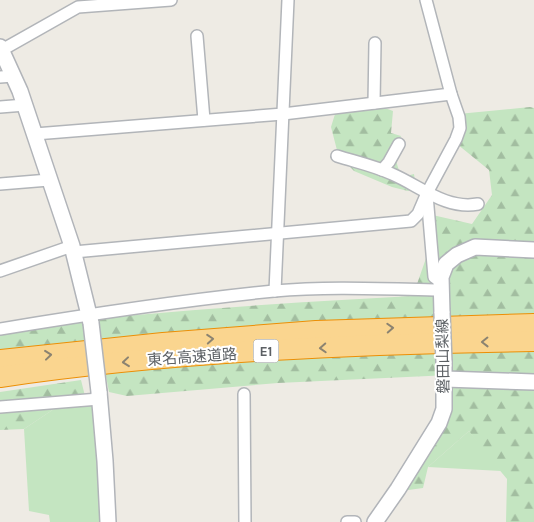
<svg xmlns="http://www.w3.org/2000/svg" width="534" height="522" font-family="Karla,'Noto Sans JP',sans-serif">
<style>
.grass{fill:#c4e5c1}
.forest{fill:url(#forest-firs)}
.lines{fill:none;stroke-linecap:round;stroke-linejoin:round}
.street-casing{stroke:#b2b5b9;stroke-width:14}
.secondary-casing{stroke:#b1b4b9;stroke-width:18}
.highway-casing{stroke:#ec8f06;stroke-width:22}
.street{stroke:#fff;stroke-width:11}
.secondary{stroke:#fff;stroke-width:15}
.highway{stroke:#fad58f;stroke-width:20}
.secondary-bridge-casing{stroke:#b1b4b9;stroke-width:18;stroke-linecap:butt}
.secondary-bridge{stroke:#fff;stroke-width:15}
.oneway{stroke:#8b8371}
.labels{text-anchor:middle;stroke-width:4;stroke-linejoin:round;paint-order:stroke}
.shield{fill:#fff;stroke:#8d9092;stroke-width:1}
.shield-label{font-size:14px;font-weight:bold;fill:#5c6064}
.street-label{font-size:15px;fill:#5c6064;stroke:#fff}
</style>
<defs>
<pattern id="forest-firs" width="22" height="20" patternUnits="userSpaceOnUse" patternTransform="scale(1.25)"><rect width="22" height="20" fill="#c4e5c1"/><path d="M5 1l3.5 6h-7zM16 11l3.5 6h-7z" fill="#a2bda0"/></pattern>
</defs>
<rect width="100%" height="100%" fill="#eeebe4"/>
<g class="grass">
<path d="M86,400l14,4 7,118h-57l-1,-7 -20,-4 -5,-82 30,-20z"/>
<path d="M469,431l32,40 -73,-4z"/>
</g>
<g class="forest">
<path d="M350,106l35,2 8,3 -2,22 10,3c-7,17 -7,24 1,41l12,-3 2,14 -8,3 -16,-4 -38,-16 -16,-17 -7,-27 4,-13z"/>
<path d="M530,107l4,1v207l-83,1 -381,29 -70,9v-25c149,-18 298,-27 447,-35l-30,-10 14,-40 -3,-30 44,10 20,-29 -3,-25 -32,-26 1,-30z"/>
<path d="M534,348v174h-28l1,-43 -25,-30 -13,-18 -41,36 -5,21 -22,3 37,-67 12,-49 -172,8 -151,13 -18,-4 -4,-21 145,-14z"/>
<path d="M81,380l5,20 -32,9 -30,20 -24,1v-38z"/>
</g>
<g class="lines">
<defs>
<g id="street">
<path d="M197,36l7,84"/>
<path d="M2,50l76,-43 93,-7"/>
<path d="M0,77l13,-1"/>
<path d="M374,103l1,-60"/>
<path d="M0,107l25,-2"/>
<path d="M35,134l248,-20 168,-20"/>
<path d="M337,156c19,6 38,10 55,18 28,12 54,36 86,30"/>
<path d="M382,170l7,-8 10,-18"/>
<path d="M0,184l49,-4"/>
<path d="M427,195l7,82 7,5"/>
<path d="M74,252l337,-31 7,-7 9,-21 29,-54 4,-11 -1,-11 -8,-23 -25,-94"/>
<path d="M0,271l72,-25"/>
<path d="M275,291l13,-291"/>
<path d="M0,329c91,-15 183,-29 274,-38 56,-5 112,-2 167,-1"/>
<path d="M244,394l1,128"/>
<path d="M0,407l99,-8"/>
<path d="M347,522h8"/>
</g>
<g id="secondary">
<path d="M0,47l20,44 52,155 19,77"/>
<path d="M442,313l-1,-36 5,-13 11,-9 18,-8 59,3"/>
<path d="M445,379l89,3"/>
<path d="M99,392l6,69 3,61"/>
<path d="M375,522l23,-33 41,-66 5,-14v-47"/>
</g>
<g id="highway">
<path d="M0,360l163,-17 153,-12 218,-7"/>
<path d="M0,377c177,-26 356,-33 534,-36"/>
</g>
</defs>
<use href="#street" class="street-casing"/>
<use href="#secondary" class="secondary-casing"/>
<use href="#highway" class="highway-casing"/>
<use href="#street" class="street"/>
<use href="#secondary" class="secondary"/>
<use href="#highway" class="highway"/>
<defs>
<g id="secondary-bridge">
<path d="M442,313l2,49"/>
<path d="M91,323l8,69"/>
</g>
</defs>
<use href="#secondary-bridge" class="secondary-bridge-casing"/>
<use href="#secondary-bridge" class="secondary-bridge"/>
</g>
<defs><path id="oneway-chevron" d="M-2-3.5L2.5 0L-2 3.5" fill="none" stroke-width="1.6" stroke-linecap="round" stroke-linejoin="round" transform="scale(1.25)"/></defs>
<g class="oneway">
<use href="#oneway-chevron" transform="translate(390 328) rotate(-3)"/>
<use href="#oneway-chevron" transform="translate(210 339) rotate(-4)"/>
<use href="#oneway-chevron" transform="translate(485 342) rotate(179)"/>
<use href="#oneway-chevron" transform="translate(323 348) rotate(177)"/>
<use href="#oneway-chevron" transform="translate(48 355) rotate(-6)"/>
<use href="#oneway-chevron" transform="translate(126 362) rotate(174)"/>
</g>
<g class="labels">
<rect class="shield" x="253.5" y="339.5" width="25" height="23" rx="4"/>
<g class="shield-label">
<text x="266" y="356">E1</text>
</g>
<g class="street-label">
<text transform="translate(443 356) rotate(-91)" y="5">磐田山梨線</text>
<text transform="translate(192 357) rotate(-4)" y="5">東名高速道路</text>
</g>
</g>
</svg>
